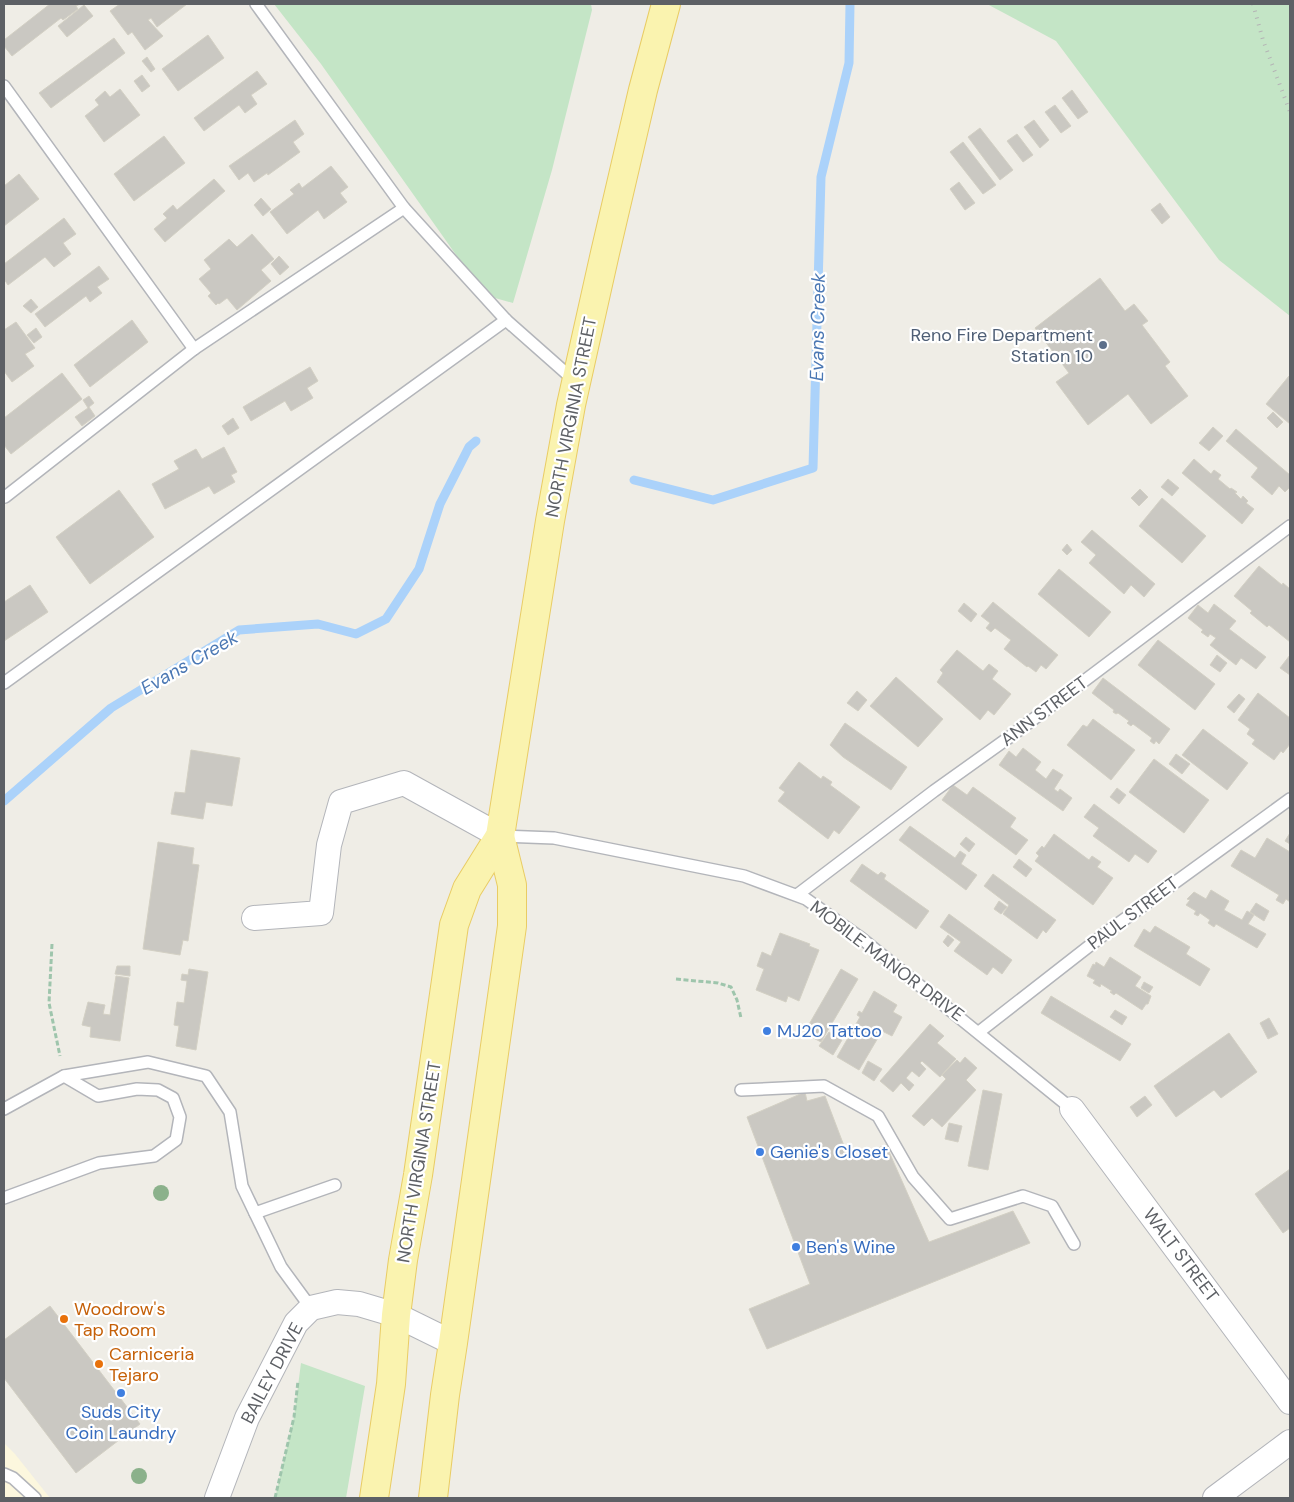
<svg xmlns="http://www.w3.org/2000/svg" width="1294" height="1502" font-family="'DM Sans',sans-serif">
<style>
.commercial{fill:#fcf7de}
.green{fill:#c4e5c6}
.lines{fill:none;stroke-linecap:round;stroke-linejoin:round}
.stream{stroke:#abd2fa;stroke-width:9}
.building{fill:#cac8c2;stroke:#d3d0c4}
.lane-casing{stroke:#b3b5ba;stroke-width:14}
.street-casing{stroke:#b3b5ba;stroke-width:26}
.primary-casing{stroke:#e9cc64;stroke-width:30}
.path{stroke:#9ec5ac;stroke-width:3;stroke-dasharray:5 2.5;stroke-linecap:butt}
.lane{stroke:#fff;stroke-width:11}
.street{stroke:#fff;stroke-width:24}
.primary{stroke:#faf3af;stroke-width:28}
.rail{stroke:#b4b4b5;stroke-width:4;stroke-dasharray:1 6;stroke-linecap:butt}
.tree{fill:#8bb18b}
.service-dot{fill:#5c6f8a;stroke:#fff;stroke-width:2}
.shop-dot{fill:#3f7fe0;stroke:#fff;stroke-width:2}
.food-dot{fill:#e8710a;stroke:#fff;stroke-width:2}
.labels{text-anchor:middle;stroke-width:4.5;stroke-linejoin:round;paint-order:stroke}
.service-label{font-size:18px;fill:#4e5e75;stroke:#fff;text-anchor:end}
.street-label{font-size:18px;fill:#5d6065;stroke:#fff}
.shop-label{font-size:18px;fill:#366cbe;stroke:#fff;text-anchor:start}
.food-label{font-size:18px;fill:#c56008;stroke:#fff;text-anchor:start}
.water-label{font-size:19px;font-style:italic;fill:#4b78b4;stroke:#fff}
</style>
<rect width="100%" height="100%" fill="#efede6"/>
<path class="commercial" d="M4,1443l11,11 35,44h-46z"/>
<g class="green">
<path d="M274,4h317l1,6 -40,160 -39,133 -18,-5 -24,-22 -150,-212z"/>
<path d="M987,4h303v312l-71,-56 -163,-219z"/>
<path d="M301,1363l64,23 -19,112h-71l19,-81z"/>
</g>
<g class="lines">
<g class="stream">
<path d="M634,480l79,20 100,-32 8,-291 28,-114 1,-59"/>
<path d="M4,801l107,-93 128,-78 79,-6 38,10 30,-15 33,-50 21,-65 29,-57 7,-6"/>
</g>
</g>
<g class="building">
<path d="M50,4h30l-4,2 2,3 -15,11 -2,-2 -49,38 -8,-10v-6z"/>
<path d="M120,4h67l-30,23 -6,-9 -3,2 15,16 -18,14 -13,-18 -4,3 -18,-24z"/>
<path d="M84,5l9,11 -26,21 -9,-11z"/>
<path d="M208,35l16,23 -46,33 -16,-22z"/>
<path d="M114,38l11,15 -74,55 -12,-15z"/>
<path d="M147,57l8,12 -4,3 -9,-11z"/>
<path d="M257,71l10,13 -16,11 6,9 -12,9 -6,-8 -35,26 -10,-13z"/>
<path d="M142,75l8,11 -8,6 -8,-11z"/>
<path d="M120,89l20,26 -36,27 -19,-26 14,-11 -4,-5 10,-9 5,6z"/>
<path d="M1072,90l16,22 -10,7 -16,-21z"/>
<path d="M1055,105l16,21 -10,7 -16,-21z"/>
<path d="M295,120l9,14 -11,8 7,10 -32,23 -1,-2 -13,9 -6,-9 -9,7 -10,-14z"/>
<path d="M1034,120l15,20 -9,8 -16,-21z"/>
<path d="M980,128l33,42 -13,10 -32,-43z"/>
<path d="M1017,134l16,21 -10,7 -16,-21z"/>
<path d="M164,136l21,27 -51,38 -20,-27z"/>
<path d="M963,142l33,43 -13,9 -33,-42z"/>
<path d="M331,166l17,21 -8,6 7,9 -23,17 -6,-9 -31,24 -17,-22 24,-18 -4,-4 9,-7 3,5z"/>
<path d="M19,174l20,25 -35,27v-40z"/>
<path d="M214,179l11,12 -60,51 -11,-13 13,-11 -4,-4 10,-9 4,5z"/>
<path d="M959,182l16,21 -10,7 -15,-21z"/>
<path d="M261,198l10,11 -8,7 -9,-11z"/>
<path d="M1160,203l10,14 -8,7 -11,-14z"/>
<path d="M64,218l12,16 -13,9 8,11 -17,13 -9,-10 -37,28 -4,-6v-15z"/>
<path d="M252,234l22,25 -13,11 10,11 -34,29 -10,-12 -8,6 -1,-1 -2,2 -8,-9 3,-3 -12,-14 12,-10 -7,-9 25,-21 8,8z"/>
<path d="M279,256l10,11 -9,8 -9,-11z"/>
<path d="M99,266l10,13 -12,8 5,6 -12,9 -4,-6 -41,31 -10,-13z"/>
<path d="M1100,278l25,33 9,-7 14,17 -6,4 28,37 -5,4 23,30 -37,28 -23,-30 -40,31 -32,-43 13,-9 -34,-45z"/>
<path d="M31,299l7,8 -7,6 -8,-7z"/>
<path d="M132,320l16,22 -58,45 -16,-22z"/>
<path d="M16,322l19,26 -10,6 9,12 -22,16 -8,-11v-41z"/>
<path d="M36,328l6,9 -8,6 -7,-8z"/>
<path d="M310,367l8,14 -11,7 6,10 -22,13 -6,-10 -34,20 -8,-14z"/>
<path d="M62,373l20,26 -71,55 -7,-9v-27z"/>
<path d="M1289,376l1,1v47l-24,-20z"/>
<path d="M89,396l5,7 -5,4 6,9 -13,10 -7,-9 13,-9 -5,-8z"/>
<path d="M1273,412l10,10 -6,6 -10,-10z"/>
<path d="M233,418l6,10 -11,7 -6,-9z"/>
<path d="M1213,427l10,9 -14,15 -10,-8z"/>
<path d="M1236,429l54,46v12l-5,5 -6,-6 -7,9 -21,-18 7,-9 -32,-27z"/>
<path d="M224,447l13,25 -6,3 4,7 -21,12 -5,-8 -44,23 -13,-25 27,-15 -5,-8 22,-12 6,10z"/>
<path d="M1194,459l17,15 3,-4 7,5 -3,4 12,10 1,-1 6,4 -2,1 6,6 2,-3 5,5 -2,2 8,6 -12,15 -60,-51z"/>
<path d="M1168,479l11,9 -7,8 -11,-9z"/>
<path d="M1140,489l8,8 -9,9 -8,-8z"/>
<path d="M119,490l35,47 -64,47 -34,-47z"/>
<path d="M1162,498l44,38 -24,27 -43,-37z"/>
<path d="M1092,530l63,54 -11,13 -13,-12 -7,9 -35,-31 7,-8 -15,-13z"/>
<path d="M1067,544l5,6 -5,5 -5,-5z"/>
<path d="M1259,566l23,19 1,-2 7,6v53l-21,-17 -2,2 -17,-14 2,-2 -18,-15z"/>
<path d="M1059,569l52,43 -22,25 -51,-43z"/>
<path d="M30,585l18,27 -44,29v-39z"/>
<path d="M993,602l65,53 -12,14 -5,-4 -5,7 -8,-6 -1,1 -23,-18 7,-9 -16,-12 -4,4 -5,-4 4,-5 -9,-7z"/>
<path d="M964,603l13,11 -6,8 -13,-11z"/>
<path d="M1214,604l22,17 -7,8 37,28 -10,12 -15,-11 -5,7 -26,-20 6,-7 -6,-4 -2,3 -7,-5 2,-2 -15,-12 10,-13 10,8z"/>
<path d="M1158,640l57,44 -20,26 -57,-45z"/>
<path d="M957,650l26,21 6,-7 9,7 -6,8 19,15 -17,21 -6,-5 -8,10 -43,-38 6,-9 -3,-3z"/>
<path d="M1217,655l10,8 -7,9 -10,-7z"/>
<path d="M1290,655v20l-10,-7z"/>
<path d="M896,677l47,42 -25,28 -48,-41z"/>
<path d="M1103,678l67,51 -11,15 -3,-3 -2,3 -4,-3 2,-3 -19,-14 -2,2 -4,-3 2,-2 -11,-8 -2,1 -3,-2 1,-2 -22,-17z"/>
<path d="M857,691l10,9 -9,11 -11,-8z"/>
<path d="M1258,693l32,25v26l-7,9 -2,-2 -7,9 -22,-16 3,-4 -8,-6 3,-5 -12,-9z"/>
<path d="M1239,694l6,5 -11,14 -7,-6z"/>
<path d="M1093,719l42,31 -24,30 -44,-35 16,-20 4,2z"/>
<path d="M845,723l62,44 -16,23 -48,-33 -13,-12z"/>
<path d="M1203,729l45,34 -21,27 -45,-35z"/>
<path d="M1023,748l18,14 -6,8 11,9 7,-10 10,6 -9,14 4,3 2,-3 12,9 -9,13 -64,-46 10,-14 7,6z"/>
<path d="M191,750l49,8 -8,48 -26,-4 -3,17 -32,-5 4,-22 10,1z"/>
<path d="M1176,754l14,10 -8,10 -13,-10z"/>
<path d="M1154,759l55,41 -25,33 -55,-41z"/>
<path d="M799,762l22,17 2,-3 9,6 -2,3 30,22 -21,27 -5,-4 -6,9 -50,-38 7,-9 -6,-4z"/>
<path d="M953,785l14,10 6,-8 43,31 -6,9 18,13 -12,15 -74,-55z"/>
<path d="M1117,788l9,7 -7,9 -9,-7z"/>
<path d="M1094,804l63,47 -9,12 -13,-9 -6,8 -36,-26 6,-8 -15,-11z"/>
<path d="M910,826l45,32 5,-7 6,4 -5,9 16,11 -11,15 -67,-50z"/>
<path d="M1290,833v11l-5,-3z"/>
<path d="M1054,834l35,26 3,-4 9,6 -4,5 16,11 -20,27 -58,-44 4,-5 -3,-3 6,-7 2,2z"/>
<path d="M966,837l9,7 -6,8 -9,-8z"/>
<path d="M1267,838l23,14v50l-4,-3 -3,5 -7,-4 3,-5 -48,-29 10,-16 14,8z"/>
<path d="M158,842l36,6 -2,16 7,1 -11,76 -5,-1 -3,15 -37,-6z"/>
<path d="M1019,859l13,10 -6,8 -13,-10z"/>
<path d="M862,864l16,11 3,-3 5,3 -2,4 45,32 -13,18 -66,-48z"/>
<path d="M993,874l63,46 -10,13 -3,-3 -6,9 -34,-25 6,-9 -25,-19z"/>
<path d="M1211,890l18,11 -5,9 18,10 5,-9 7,4 -6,9 18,10 -9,14 -41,-24 -2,3 -6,-4 2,-3 -10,-7 -2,3 -4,-2 2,-3 -10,-6 4,-5 -3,-1 7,-7 12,7z"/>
<path d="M999,901l8,6 -6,7 -7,-5z"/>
<path d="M1256,903l13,8 -5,10 -14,-9z"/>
<path d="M949,914l63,46 -10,14 -9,-7 -6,8 -33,-24 7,-9 -21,-15z"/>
<path d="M1155,926l35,21 -4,7 24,15 -10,17 -66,-40 10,-17 6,4z"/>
<path d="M780,933l30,11 -1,2 10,4 -20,51 -11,-5 -2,6 -30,-12 8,-21 -7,-3 5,-14 9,4z"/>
<path d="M948,935l6,5 -6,7 -5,-5z"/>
<path d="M1110,957l31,20 -6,9 16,10 -3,8h-2l-4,6 -26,-17 -2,2 -4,-3 2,-1 -11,-7 -1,3 -7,-4 2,-3 -8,-4 6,-12 2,1 1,-3 8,5z"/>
<path d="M117,966h13v10l-15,-2z"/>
<path d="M189,969l19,3 -12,78 -20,-4 3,-20 -5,-1 3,-23 7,1 3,-22 -6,-1 1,-6 6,1z"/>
<path d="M841,969l17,10 -37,63 -17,-9z"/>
<path d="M116,976l13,2 -9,63 -30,-4 1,-10 -9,-2 6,-23 17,3 -2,9 7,1z"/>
<path d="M1144,982l9,5 -4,6 -8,-5z"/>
<path d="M874,991l23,14 -4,7 9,5 -10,19 -10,-5 -23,39 -22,-13 23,-40 -3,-2 2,-4 3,2z"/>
<path d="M1051,996l80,48 -11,17 -79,-48z"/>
<path d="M1115,1010l12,7 -5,8 -12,-8z"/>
<path d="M1269,1018l9,16 -10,5 -8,-16z"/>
<path d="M930,1024l14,12 -7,7 19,16 -16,18 -18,-16 -2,2 6,6 -7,8 -7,-6 -6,7 8,7 -5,6 -8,-8 -8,9 -13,-11z"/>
<path d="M829,1032l13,8 -9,15 -14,-9z"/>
<path d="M1229,1033l28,39 -36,26 -7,-8 -38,27 -22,-31z"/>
<path d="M965,1057l12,11 -11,12 10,10 -34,37 -10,-9 -8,8 -12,-10 34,-37 -4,-4 15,-15 3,3z"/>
<path d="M868,1061l14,8 -8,12 -12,-8z"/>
<path d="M983,1090l19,4 -14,76 -20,-4z"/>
<path d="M805,1092l2,9 18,-5 24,63 37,-14 43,97 84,-31 17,32 -263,106 -18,-40 61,-25 -63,-167z"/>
<path d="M1145,1096l7,9 -15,12 -7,-10z"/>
<path d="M949,1123l13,3 -4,16 -13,-3z"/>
<path d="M1290,1169v59l-7,5 -28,-39z"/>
<path d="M50,1306l90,118 -64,49 -72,-95v-38z"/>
</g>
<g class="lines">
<defs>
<g id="lane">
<path d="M256,4l148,204 102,112 69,61"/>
<path d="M4,86l190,263"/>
<path d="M4,496l1,1 189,-148 210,-141"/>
<path d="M4,683l502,-363"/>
<path d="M500,836l54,2 190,38 62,23 55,39 211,171"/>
<path d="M797,895l137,-104 77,-55 279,-210"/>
<path d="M979,1032l132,-103 179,-130"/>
<path d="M741,1090l83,-4 54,30 35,61 37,42 73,-23 29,10 22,38"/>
<path d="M4,1109l60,-33 84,-14 58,14 24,36 12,74 39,81 30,41"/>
<path d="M4,1198l95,-35 55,-7 22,-16 4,-23 -7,-19 -15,-8 -21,-1 -39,7 -34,-20"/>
<path d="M255,1213l80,-28"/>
<path d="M4,1474l9,4 22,20"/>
</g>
<g id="street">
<path d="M254,918l67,-5 8,-68 12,-43 63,-19 96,53"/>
<path d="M1072,1109l218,293"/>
<path d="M217,1498l30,-80 49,-95 15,-15 26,-6 22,2 37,11 57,28"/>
<path d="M1215,1498l75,-56"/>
</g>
<g id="primary">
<path d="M374,1498l17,-114 5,-69 7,-55 15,-85 36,-250 13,-36 33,-53 50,-315 21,-116 34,-152 38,-163 23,-86"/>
<path d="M433,1498l12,-103 8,-52 59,-417v-41l-12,-49"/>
</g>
</defs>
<use href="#lane" class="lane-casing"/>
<use href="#street" class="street-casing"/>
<use href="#primary" class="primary-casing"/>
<g class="path">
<path d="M52,944l-3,59 11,53"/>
<path d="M676,979l42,4 13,4 6,13 4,18"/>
<path d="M275,1498l19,-81 4,-36"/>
</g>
<use href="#lane" class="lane"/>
<use href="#street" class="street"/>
<use href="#primary" class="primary"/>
<path class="rail" d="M1253,4l10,36 27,72"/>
</g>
<g class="tree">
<circle cx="161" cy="1193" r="8"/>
<circle cx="139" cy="1476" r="8"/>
</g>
<circle class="service-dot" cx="1103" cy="345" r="5"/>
<g class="shop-dot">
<circle cx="767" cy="1031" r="5"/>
<circle cx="760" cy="1152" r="5"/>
<circle cx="796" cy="1247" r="5"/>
<circle cx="121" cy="1393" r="5"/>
</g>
<g class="food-dot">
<circle cx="64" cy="1319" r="5"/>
<circle cx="99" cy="1364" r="5"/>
</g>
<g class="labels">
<g class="service-label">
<text x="1093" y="341">Reno Fire Department<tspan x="1093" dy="21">Station 10</tspan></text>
</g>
<g class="street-label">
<text transform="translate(571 417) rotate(-79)" y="6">NORTH VIRGINIA STREET</text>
<text transform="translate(1044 711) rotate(-37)" y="6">ANN STREET</text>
<text transform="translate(1133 913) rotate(-37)" y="6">PAUL STREET</text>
<text transform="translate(887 961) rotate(37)" y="6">MOBILE MANOR DRIVE</text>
<text transform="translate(419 1162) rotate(-81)" y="6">NORTH VIRGINIA STREET</text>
<text transform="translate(1181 1255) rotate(53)" y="6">WALT STREET</text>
<text transform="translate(272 1373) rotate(-62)" y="6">BAILEY DRIVE</text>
</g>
<g class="shop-label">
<text x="777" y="1037">MJ20 Tattoo</text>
<text x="770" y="1158">Genie's Closet</text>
<text x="806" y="1253">Ben's Wine</text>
<text x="121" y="1418" text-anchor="middle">Suds City<tspan x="121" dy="21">Coin Laundry</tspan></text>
</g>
<g class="food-label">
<text x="74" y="1315">Woodrow's<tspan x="74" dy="21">Tap Room</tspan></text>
<text x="109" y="1360">Carniceria<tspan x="109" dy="21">Tejaro</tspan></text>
</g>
<g class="water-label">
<text transform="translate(817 327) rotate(-89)" y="7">Evans Creek</text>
<text transform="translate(189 662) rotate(-30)" y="7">Evans Creek</text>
</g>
</g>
<rect width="1294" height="1502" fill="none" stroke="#5d6065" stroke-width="10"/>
</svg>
